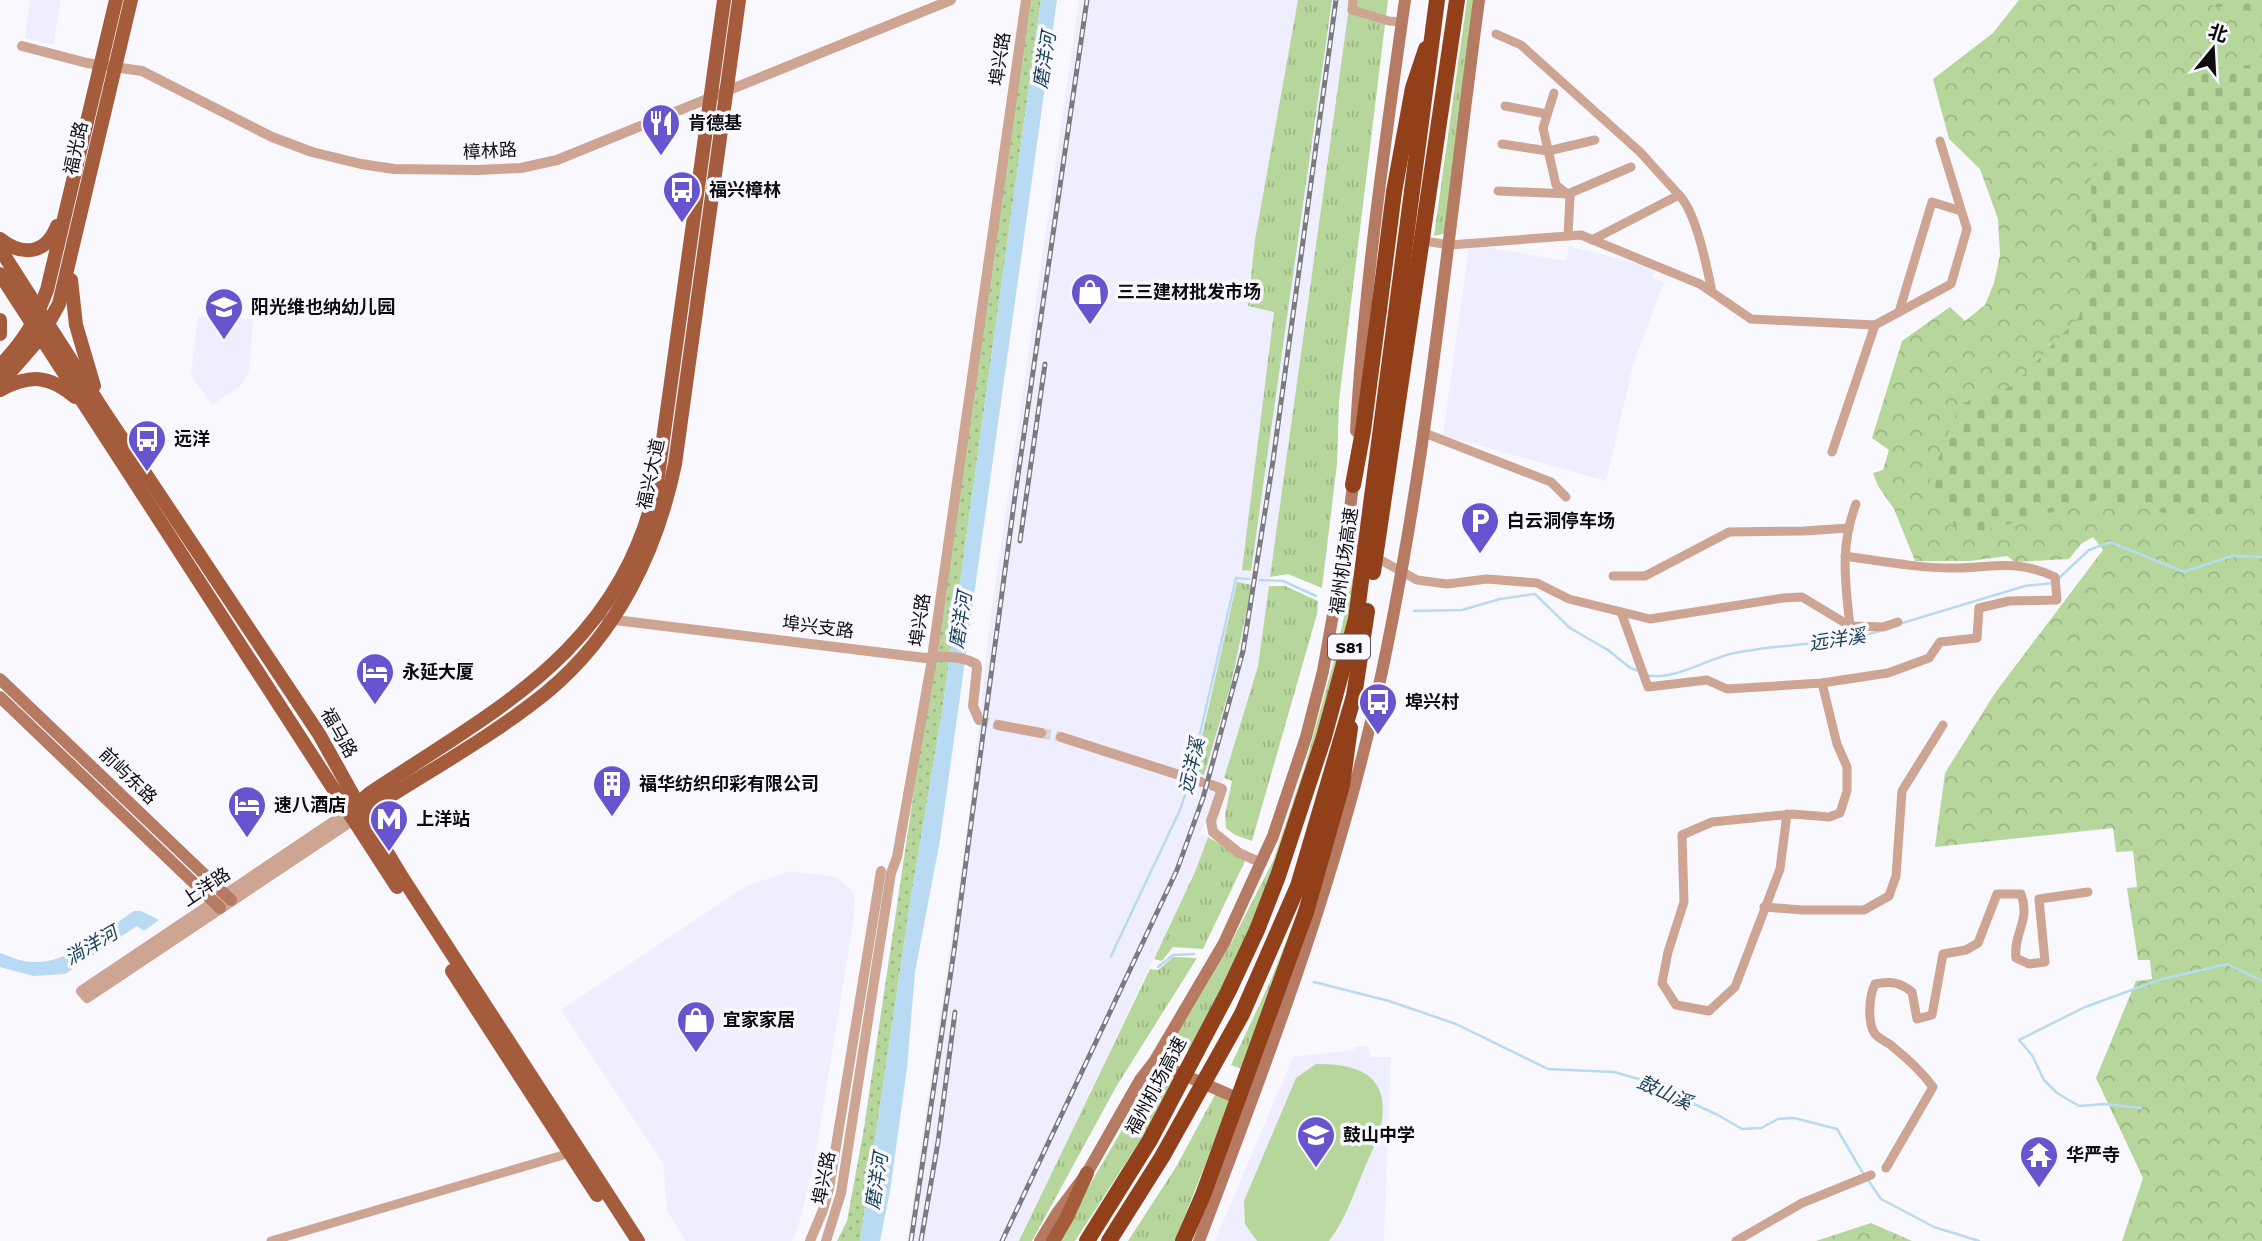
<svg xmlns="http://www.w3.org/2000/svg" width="2262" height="1241" font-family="'Work Sans','Noto Sans SC',sans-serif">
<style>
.built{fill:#efeefe}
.grass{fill:url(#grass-tufts)}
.forest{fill:url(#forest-crowns)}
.cemetery{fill:url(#cemetery-stones)}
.park{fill:url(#park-dots)}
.pitch{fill:#b6d69c}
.water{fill:#b8daf2}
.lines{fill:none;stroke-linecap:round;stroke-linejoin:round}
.stream{stroke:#b8daf2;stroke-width:2.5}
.tertiary-tunnel{stroke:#d5d5da;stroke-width:10;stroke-dasharray:10 5;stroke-linecap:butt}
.minor{stroke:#cea493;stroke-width:9}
.tertiary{stroke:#cea493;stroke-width:10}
.secondary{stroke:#b67a62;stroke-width:12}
.primary{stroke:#a45c3d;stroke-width:14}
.motorway{stroke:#924019;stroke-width:16}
.rail-casing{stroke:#7a7a7f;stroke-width:5}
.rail{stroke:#f8f8fe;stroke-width:2.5;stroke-dasharray:8;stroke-linecap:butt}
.motorway-bridge{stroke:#924019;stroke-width:16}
.labels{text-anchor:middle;stroke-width:7;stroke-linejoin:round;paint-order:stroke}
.shield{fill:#f8f8fe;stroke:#545457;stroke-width:2}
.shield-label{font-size:16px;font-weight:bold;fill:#0d0d10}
.street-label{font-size:18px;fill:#0d0d10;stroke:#f8f8fe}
.poi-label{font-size:18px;font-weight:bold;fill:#0d0d10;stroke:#f8f8fe;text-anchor:start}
.water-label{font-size:19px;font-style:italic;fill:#173f57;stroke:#f8f8fe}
</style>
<defs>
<pattern id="grass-tufts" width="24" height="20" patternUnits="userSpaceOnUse" patternTransform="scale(1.75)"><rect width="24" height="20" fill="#b6d69c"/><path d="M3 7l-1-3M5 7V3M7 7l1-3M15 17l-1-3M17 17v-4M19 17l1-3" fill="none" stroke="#9bb685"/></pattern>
<pattern id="forest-crowns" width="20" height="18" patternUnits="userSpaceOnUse" patternTransform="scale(1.75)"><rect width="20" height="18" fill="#b6d69c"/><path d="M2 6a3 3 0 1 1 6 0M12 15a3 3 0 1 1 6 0" fill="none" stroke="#9bb685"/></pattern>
<pattern id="cemetery-stones" width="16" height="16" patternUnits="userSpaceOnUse" patternTransform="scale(1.75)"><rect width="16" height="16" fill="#b6d69c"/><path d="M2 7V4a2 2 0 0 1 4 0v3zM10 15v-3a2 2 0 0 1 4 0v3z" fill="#9bb685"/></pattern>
<pattern id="park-dots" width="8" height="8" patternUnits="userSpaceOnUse" patternTransform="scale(1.75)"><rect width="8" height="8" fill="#b6d69c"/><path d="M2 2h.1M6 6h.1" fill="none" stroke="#9bb685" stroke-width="1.8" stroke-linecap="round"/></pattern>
</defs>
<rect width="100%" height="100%" fill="#f8f8fe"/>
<g class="built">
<path d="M30,0h31l-8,45 -28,-7z"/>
<path d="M1079,0h271l-92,666 -34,112 -1,4 -5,1 -1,12 -17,39 8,3 -13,35 -176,369h-112l61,-418 22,-202z"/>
<path d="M1469,246h10l87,15 3,-15 86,22 -3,10 12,4 -31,83 -27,116 -163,-46z"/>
<path d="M198,317l55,2 -4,53 -11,16 -26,17 -21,-30z"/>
<path d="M791,871l44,6 17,14 3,11 -1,15 -40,247 -16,63 -6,14h-106l-19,-30 -4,-48 -102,-153 185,-124z"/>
<path d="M1368,1046l3,11h20l-7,184h-169l78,-184 61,-7 1,-3z"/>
</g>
<g class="grass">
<path d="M1298,0h34l-81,571 -9,-1 32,-258 -26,-6 7,-66z"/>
<path d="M1350,0h38l-49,401 -2,63 -15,124 -34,-14 -18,3z"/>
<path d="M1467,0h8l-28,233 -13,3z"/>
<path d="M1353,576l-1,32 -16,74 -58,186 -84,183 -22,-8 58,-98 44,-86 31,-93 30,-109z"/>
<path d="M1237,582l15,3 -21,99 -27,91 -10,-3z"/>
<path d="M1269,586h16l33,15 -1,13 -65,227 -17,-6 -9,-7 -1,-14 7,-33 -8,-3 34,-112z"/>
<path d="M1208,837l38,22 -43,90 -30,-2 -11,14 -8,-2 41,-87z"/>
<path d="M1306,891l-64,178 -11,-4 40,-85z"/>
<path d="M1173,957l24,1 -81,129 -84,154h-13l131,-272 8,1z"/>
<path d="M1162,1072l18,7 -105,162h-18l90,-154z"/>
<path d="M1216,1093l15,6 -56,142h-47l48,-74z"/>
</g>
<g class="forest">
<path d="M2019,0h243v1241h-140l21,-63 -47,-100 40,-97 16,-2 -2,-19h-12l-11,-72 10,-1 -4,-36 -17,1 -3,-24 -178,19 10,-74 50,-80 108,-143 -10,-13 -12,7 -12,15 -54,3 -8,-6 -37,5h-55l-21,-52 -16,-23 -5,-13 10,-3 6,-20 -17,-12 30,-97 48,-34 15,14 20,-16 9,-22 6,-28 -2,-36 -18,-50 -31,-30 -16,-60 60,-46z"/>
<path d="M1871,1223l41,18h-96z"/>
</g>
<g class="cemetery">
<path d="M2192,0h70v13l-66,-10z"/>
<path d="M2262,64v427l-37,23h-55l-70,-15 -139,38 -31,-57 30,-76 53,-18 66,-69 13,-56 -1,-94 115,-98z"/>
</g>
<path class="park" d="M1028,0h13l-99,712 -31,185 -51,344h-23l10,-20 17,-93 95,-641z"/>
<path class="pitch" d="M1316,1064c43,-1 75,12 65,62 -4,16 -12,31 -18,46 -10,24 -18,48 -34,69h-72l-12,-17 -1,-23 52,-123z"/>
<g class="water">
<path d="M1041,0h16l-117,840 -25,132 -8,96 -17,123 -10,50h-20l51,-344 31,-185z"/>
<path d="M134,911h7l18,9 -15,11 -7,-5 -72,48 -32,2 -33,-9v-14c10,3 21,9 32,9 38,2 72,-31 102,-51z"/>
</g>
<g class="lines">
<g class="stream">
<path d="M2059,578l30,-28 21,-8 74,30 48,-16 30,1"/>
<path d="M1260,580l23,1 33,15"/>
<path d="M1414,611l48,-1 38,-11 35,-5 35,34 38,22 21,17 9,4"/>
<path d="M1899,624l126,-38 29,-3"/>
<path d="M1647,675c22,7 62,-16 83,-21 49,-11 101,-8 150,-23"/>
<path d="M1190,777l46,-199 13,1"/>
<path d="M1111,956l69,-146 9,-27"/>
<path d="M1158,967l15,-12 21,-1"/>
<path d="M1314,982l75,19 67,23 92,45 66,3 28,8 76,35 24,14 19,-1 17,-9 16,-1 43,11 27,46"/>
<path d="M2141,1108l-37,-4 -25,2 -22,-13 -13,-13 -12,-25 -13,-15 66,-33 74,-27 68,-16 35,17"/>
<path d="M1868,1180l13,19 53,28 45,14"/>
</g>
<g class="tertiary-tunnel">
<path d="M979,720l19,5"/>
<path d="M1041,733l20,4"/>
</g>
<g class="minor">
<path d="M1353,0l-1,10 37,11 13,1"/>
<path d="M1496,34l25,11 119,107 39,43"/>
<path d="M1554,93l-11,35 13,57 14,11 -2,40"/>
<path d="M1505,106l42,8"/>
<path d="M1502,144l46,7 47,-11"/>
<path d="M1498,191l70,3 63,-27"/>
<path d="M1418,240l32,5 131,-10 119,49 51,35 124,6"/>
<path d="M1592,240l87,-45c17,17 28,72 33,97"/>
<path d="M1899,312l33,-110 29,9"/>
<path d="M1422,432l129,50 15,15"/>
<path d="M1832,452l43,-127 76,-41 16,-55 -27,-88"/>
<path d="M1346,541l71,39 30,4 40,-5 50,4 32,16 81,20 133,-21 19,-1 48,29c-5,-44 -10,-81 6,-122"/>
<path d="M1613,576h32l84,-44 75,-1 45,-3"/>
<path d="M1621,612l27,75 59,-7 20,9 95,-6 66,-10 41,-15 11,-16 37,-4 2,-30 30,-7 48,-1 -2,-23c-42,-19 -59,-9 -102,-9 -36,0 -72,-7 -108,-12"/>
<path d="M1850,626l33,1 15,-5"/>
<path d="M1787,814l-7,55 -45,118 -26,24 -33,-6 -14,-22 6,-31 16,-50 -2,-67 30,-13 81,-8 36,3 11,-4 7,-22v-24l-10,-23 -15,-61"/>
<path d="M1764,907l38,3h62l25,-14 7,-20 6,-85 41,-66"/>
<path d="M1886,1168l47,-81c-11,-15 -25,-28 -40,-40 -5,-5 -14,-8 -18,-13 -8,-12 -6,-38 0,-50 16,-3 25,-2 37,8l5,27 15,-4 11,-61 23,-4 12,-7 19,-49h24c10,27 -8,39 -5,64l13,6 16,-2 -6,-63 49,-7"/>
<path d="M271,1241l299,-88"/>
<path d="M1736,1241l66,-38 69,-28"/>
</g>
<g class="tertiary">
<path d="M22,46l65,17 55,8 130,66 40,15 49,12 33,5 83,1 44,-2 36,-8 394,-160"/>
<path d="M607,619l318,39c16,-2 37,-3 51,6l1,4 -4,38 6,14"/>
<path d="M998,725l43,8"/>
<path d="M1061,737l140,45"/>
<path d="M1212,785l10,4 -11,32 2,11 26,21 23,10"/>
<path d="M349,811l-268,180 6,7 268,-179"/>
<path d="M810,1241l13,-31 6,-21 52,-318"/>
<path d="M826,1241l15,-48 50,-320 6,-16 34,-192 95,-665"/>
</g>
<g class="secondary">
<path d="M1356,431c8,-144 29,-288 49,-431"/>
<path d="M0,679l231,221"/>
<path d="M0,697l220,211"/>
<path d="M1154,1062l90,39"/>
<path d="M1040,1241l17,-28 30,-40 53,-93 14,-18 70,-119 49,-107 33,-99 17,-66 23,-130 8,-64"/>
<path d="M1199,1241c65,-172 131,-344 173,-524 54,-235 75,-478 107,-717"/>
</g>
<g class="primary">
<path d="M0,239c23,18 46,15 57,-13"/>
<path d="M0,249l103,161 216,324 39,70 44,73 236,364"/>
<path d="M0,274l397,613"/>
<path d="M71,280l5,45 18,61"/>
<path d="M0,320v14"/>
<path d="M0,366c25,-27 34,-42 47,-76l69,-290"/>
<path d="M0,384l40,-46 19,-34 72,-304"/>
<path d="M0,390c30,-16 49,-15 75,7"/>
<path d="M353,808l17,-15c130,-86 250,-144 287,-310l67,-483"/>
<path d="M356,818c63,-42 132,-78 191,-126 70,-58 110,-141 128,-228l64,-464"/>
<path d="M452,971l145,224"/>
<path d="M1053,1241l14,-24 20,-44"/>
</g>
<g class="motorway">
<path d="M1394,192l19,-104 13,-39"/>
<path d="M1353,485l10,-54 16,-121"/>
<path d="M1306,912l36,-127 8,-57"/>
</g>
<defs>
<g id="rail">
<path d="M1020,541l25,-177"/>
<path d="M911,1241l43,-290 61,-455 72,-496"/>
<path d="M921,1241l17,-99 17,-130"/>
<path d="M1002,1241l175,-371 26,-72 40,-147 30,-190 63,-461"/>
</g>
</defs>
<use href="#rail" class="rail-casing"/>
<use href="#rail" class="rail"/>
<g class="motorway-bridge">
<path d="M1379,310l15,-118"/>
<path d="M1373,572l84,-572"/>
<path d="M1087,1241l63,-101 78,-148 29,-62 21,-54 46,-139 32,-118 81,-619"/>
<path d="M1109,1241l53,-84 80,-143 56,-128 56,-190 13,-85"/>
<path d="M1183,1241l20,-46 103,-283"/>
</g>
</g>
<defs>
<symbol id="restaurant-pin" viewBox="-11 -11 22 30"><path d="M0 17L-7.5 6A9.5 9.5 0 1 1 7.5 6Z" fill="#6854ce" stroke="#f8f8fe"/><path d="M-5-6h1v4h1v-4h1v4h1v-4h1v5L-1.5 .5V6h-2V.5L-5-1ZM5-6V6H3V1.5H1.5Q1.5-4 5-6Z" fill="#fff"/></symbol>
<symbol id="bus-pin" viewBox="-11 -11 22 30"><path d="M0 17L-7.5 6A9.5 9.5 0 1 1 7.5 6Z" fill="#6854ce" stroke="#f8f8fe"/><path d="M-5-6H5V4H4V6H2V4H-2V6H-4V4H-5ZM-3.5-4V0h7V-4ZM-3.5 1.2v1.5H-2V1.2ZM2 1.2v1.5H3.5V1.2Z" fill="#fff"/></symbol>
<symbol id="shop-pin" viewBox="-11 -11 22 30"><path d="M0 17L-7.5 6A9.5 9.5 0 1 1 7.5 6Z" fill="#6854ce" stroke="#f8f8fe"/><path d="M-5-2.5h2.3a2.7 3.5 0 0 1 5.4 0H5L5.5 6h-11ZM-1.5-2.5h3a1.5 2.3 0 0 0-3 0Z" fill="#fff"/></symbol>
<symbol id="school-pin" viewBox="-11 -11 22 30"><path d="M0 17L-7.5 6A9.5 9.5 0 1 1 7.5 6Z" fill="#6854ce" stroke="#f8f8fe"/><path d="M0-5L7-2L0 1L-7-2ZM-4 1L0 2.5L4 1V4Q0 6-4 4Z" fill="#fff"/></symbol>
<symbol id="parking-pin" viewBox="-11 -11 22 30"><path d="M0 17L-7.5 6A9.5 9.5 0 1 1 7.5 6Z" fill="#6854ce" stroke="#f8f8fe"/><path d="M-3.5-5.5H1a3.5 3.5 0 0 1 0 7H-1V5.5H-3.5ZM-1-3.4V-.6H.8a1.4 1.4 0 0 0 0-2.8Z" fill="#fff"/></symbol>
<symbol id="hotel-pin" viewBox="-11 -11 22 30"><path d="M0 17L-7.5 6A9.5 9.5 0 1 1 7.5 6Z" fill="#6854ce" stroke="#f8f8fe"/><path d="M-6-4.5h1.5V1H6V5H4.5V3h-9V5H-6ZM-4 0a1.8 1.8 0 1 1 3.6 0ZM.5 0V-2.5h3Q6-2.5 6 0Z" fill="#fff"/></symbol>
<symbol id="building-pin" viewBox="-11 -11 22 30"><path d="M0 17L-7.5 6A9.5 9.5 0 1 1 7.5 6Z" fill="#6854ce" stroke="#f8f8fe"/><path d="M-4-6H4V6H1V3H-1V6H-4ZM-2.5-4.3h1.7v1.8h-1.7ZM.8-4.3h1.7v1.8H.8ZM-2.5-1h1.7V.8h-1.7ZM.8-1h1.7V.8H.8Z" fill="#fff"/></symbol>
<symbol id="metro-pin" viewBox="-11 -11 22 30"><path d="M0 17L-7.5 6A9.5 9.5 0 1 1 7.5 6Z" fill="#6854ce" stroke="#f8f8fe"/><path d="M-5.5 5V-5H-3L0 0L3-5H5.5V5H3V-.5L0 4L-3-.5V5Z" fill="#fff"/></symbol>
<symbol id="temple-pin" viewBox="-11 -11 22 30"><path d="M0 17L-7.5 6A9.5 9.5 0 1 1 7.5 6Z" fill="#6854ce" stroke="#f8f8fe"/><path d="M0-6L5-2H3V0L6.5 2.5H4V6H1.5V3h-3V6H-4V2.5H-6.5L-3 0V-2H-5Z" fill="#fff"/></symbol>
</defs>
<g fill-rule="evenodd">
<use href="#restaurant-pin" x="639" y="101" width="44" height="60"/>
<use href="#bus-pin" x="660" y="168" width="44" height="60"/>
<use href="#shop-pin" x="1068" y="270" width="44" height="60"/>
<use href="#school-pin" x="202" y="285" width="44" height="60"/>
<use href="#bus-pin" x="125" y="417" width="44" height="60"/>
<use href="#parking-pin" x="1458" y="499" width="44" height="60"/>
<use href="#hotel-pin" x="353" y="650" width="44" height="60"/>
<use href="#bus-pin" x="1356" y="680" width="44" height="60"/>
<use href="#building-pin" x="590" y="762" width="44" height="60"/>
<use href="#hotel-pin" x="225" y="783" width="44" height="60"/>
<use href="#metro-pin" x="367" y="797" width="44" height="60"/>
<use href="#shop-pin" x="674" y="998" width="44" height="60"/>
<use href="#school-pin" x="1294" y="1113" width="44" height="60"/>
<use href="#temple-pin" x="2017" y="1133" width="44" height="60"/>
</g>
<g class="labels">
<rect class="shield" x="1328" y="634.5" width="42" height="25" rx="5"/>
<g class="shield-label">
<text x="1349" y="653">S81</text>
</g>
<g class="street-label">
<text transform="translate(1000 59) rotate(-82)" y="6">埠兴路</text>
<text transform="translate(76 148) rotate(-78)" y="6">福光路</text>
<text transform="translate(490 151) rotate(-3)" y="6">樟林路</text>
<text transform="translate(651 474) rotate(-78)" y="6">福兴大道</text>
<text transform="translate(1344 561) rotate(-82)" y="6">福州机场高速</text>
<text transform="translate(920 620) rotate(-82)" y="6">埠兴路</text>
<text transform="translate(818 627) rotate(7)" y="6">埠兴支路</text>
<text transform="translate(339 733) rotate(60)" y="6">福马路</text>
<text transform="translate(128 776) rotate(44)" y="6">前屿东路</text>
<text transform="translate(206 887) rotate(-34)" y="6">上洋路</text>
<text transform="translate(1156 1086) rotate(-62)" y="6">福州机场高速</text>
<text transform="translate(824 1178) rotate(-79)" y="6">埠兴路</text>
</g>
<g class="poi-label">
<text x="688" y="129">肯德基</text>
<text x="709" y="196">福兴樟林</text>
<text x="1117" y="298">三三建材批发市场</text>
<text x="251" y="313">阳光维也纳幼儿园</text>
<text x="174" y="445">远洋</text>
<text x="1507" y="527">白云洞停车场</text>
<text x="402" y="678">永延大厦</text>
<text x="1405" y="708">埠兴村</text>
<text x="639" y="790">福华纺织印彩有限公司</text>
<text x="274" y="811">速八酒店</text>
<text x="416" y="825">上洋站</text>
<text x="723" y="1026">宜家家居</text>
<text x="1343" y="1141">鼓山中学</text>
<text x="2066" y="1161">华严寺</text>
</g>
<g class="water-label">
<text transform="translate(1044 60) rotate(-81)" y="7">磨洋河</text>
<text transform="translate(960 620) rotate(-81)" y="7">磨洋河</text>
<text transform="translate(1837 639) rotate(-9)" y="7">远洋溪</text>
<text transform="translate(1191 766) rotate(-77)" y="7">远洋溪</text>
<text transform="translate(91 945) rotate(-30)" y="7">淌洋河</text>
<text transform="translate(1665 1092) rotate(24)" y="7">鼓山溪</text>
<text transform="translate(876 1181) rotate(-81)" y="7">磨洋河</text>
</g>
</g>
<g transform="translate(2213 49) rotate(18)" stroke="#f8f8fe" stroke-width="5" paint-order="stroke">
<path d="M0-5L12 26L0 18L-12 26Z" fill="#0d0d10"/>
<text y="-10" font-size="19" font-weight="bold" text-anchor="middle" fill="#0d0d10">北</text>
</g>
</svg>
